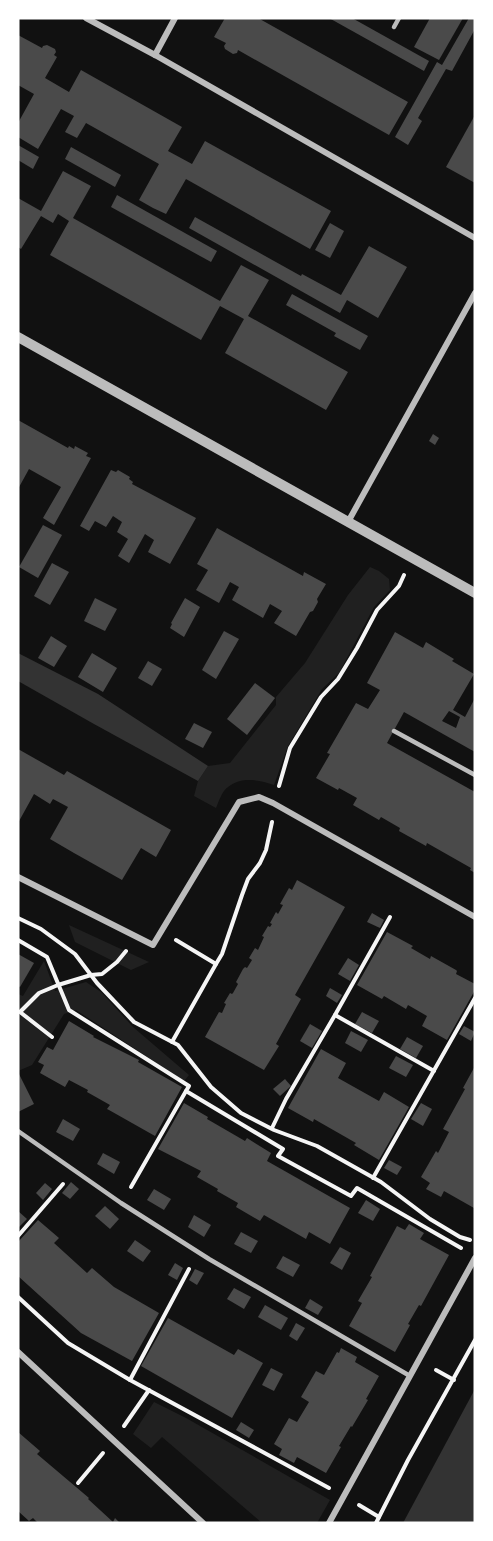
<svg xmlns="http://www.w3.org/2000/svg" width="493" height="1541" font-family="Quicksand,sans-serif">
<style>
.green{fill:#202020}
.water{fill:#333}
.building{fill:#4a4a4a;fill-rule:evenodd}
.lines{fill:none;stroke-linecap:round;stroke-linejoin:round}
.path{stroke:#f5f5f5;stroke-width:4}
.service{stroke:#bcbcbc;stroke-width:4.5}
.minor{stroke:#bcbcbc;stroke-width:6}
.tertiary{stroke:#bcbcbc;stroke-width:10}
</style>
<rect width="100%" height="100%" fill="#111"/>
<g class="green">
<path d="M370,567l9,4 10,8 1,11 -16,17 -35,66 -17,16 -34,57 -14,39c-15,-5 -32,-9 -46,2 -6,4 -9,14 -12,21l-22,-12 4,-15 10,-15 22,-3 46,-58v-8l29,-34 43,-68z"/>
<path d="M69,925l80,37 -18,8 -56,-28z"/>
<path d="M44,961l11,30 31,-9 15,10 32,35 56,48 -5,6 -108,-71 -12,4 -32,51 -14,6v-77l5,2z"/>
<path d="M154,1402l32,16 144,82 -13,23h-55l-100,-86 -11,11 -18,-14z"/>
</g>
<g class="water">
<path d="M18,653l80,41 110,72 -10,15 -104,-57 -76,-43z"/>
<path d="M475,1389v134h-72z"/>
</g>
<g class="building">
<path d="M225,18h33l150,84 -19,33 -151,-85 -1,3 -4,1 -8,-5 -1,-3 2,-3 -12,-6z"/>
<path d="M329,18h23l77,43 -5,10z"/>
<path d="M430,18h33l-24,42 -25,-13z"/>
<path d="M469,18h6v11l-23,42 -6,-2 -28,49 4,3 -14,24 -13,-8 42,-75 5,3z"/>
<path d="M18,35l24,13 1,-2 4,-1 8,4 1,3 -2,3 3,2 -12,21 24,14 12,-22 101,57 -14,24 24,13 13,-23 126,70 -21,38 -124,-70 -20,35 -13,-6 -14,-8 20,-36 -73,-41 -9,15 -12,-6 9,-16 -13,-7 -23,40 -20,-12v-14l16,-29 -16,-9z"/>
<path d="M475,115v68l-29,-16z"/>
<path d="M18,145l21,12 -6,12 -15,-9z"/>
<path d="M71,147l50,28 -6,12 -50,-28z"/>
<path d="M63,171l28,15 -18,32 147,83 21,-36 28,15 -21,36 100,56 -22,38 -101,-57 19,-34 -24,-13 -19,34 -151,-85 19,-34 -11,-7 -5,9 -12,-7 -20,33 -3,-2v-49l23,13z"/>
<path d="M117,195l100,56 -6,11 -100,-55z"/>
<path d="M195,217l106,59 1,-2 39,21 28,-49 38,21 -29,51 -31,-18 -7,13 -151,-85z"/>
<path d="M330,223l14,8 -14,27 -15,-8z"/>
<path d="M292,294l76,42 -8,14 -26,-14 2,-3 -50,-28z"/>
<path d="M18,420l50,28 1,-2 5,3 1,-3 13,7 -2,3 5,2 -37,67 -11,-7 18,-31 -32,-18 -11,20 1,-25z"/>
<path d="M433,434l6,4 -4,7 -6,-4z"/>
<path d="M111,470l5,2 2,-2 12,7 -1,2 4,3 -1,2 64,34 -26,46 -22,-12 6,-12 -9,-6 -16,29 -11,-7 10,-17 -11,-7 5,-10 -9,-6 -7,11 -11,-6 -6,10 -9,-5z"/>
<path d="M43,525l19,10 -24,43 -19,-11z"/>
<path d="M217,528l86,48 1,-4 22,12 -9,15 1,3 -5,9 -3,1 -14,24 -22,-13 8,-12 -12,-7 -7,14 -31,-18 7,-13 -9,-5 -11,21 -23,-13 12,-20 -11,-6z"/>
<path d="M52,563l17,9 -19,33 -16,-9z"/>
<path d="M95,598l22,11 -12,22 -21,-10z"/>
<path d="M185,598l15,9 -16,30 -14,-9 2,-4 -1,-1z"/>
<path d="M224,631l15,8 -23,40 -14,-9z"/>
<path d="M395,632l28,16 3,-6 28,17 -2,2 22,13 -21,36 12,7 10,-19v54l-71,-40 -17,31 88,49v81l-5,-3 1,-2 -44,-25 -1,3 -27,-15 1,-3 -19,-11 -2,3 -26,-15 4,-7 -18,-10 -1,2 -22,-12 14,-24 -3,-1 29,-50 12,6 12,-19 -13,-7zM449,711l11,6 -4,11 -14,-7z"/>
<path d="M51,636l16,10 -13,21 -16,-9z"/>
<path d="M92,653l25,15 -14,24 -25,-15z"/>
<path d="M148,661l14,8 -10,17 -14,-8z"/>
<path d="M255,683l20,15 -28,37 -20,-16z"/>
<path d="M194,723l18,9 -9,16 -18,-9z"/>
<path d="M18,749l46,26 3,-4 104,59 -15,27 -15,-9 -19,32 -48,-27 -24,-14 18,-32 -15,-8 -3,5 -16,-10 -16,29z"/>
<path d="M297,880l48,27 -50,88 6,4 -25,45 3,2 -15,24 -59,-33 14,-25 3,1 4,-9 -2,-1 6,-10 2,1 1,-1 5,-9 -2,-2 7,-13 2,-2 2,1 5,-8 -3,-2 6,-10 3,2 6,-13 -2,-1 6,-10 2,1 2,-3 -2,-1 6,-11 2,2 5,-9 -3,-1 9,-16 3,2z"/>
<path d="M372,913l12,7 -4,8 -13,-6z"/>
<path d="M387,932l26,14 -2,2 19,11 1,-3 25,14 1,1 -1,3 19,10v6l-28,50 -25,-14 5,-10 -19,-11 -2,4 -22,-13 -2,3 -25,-14z"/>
<path d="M18,954l16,9 -14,24 -2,-1z"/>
<path d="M348,958l11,7 -9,16 -12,-7z"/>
<path d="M330,988l12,7 -5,8 -11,-7z"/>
<path d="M362,1012l17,9 -7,12 -17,-9z"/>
<path d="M69,1021l25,15 -1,1 46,23 -1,2 44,25 -27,49 -46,-26 -2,-1 3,-4 -23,-13 1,-2 -19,-10 -4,7 -25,-14 4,-8 -6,-3 9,-15 6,3z"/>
<path d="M310,1024l12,7 -10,17 -12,-7z"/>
<path d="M464,1026l11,6 -4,9 -12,-7z"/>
<path d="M351,1031l17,9 -7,12 -16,-9z"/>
<path d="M407,1037l16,9 -7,12 -16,-9z"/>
<path d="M321,1049l25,14 -8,15 41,23 5,-9 25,15 -30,53 -25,-15 2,-2 -42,-24 -1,3 -25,-14z"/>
<path d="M396,1056l17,9 -7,12 -17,-9z"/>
<path d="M475,1066v139l-1,3 -30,-17 -3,6 -15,-8 4,-6 -9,-6 15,-26 2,2 11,-21 -6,-3 22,-40 -2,-1z"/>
<path d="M18,1072l16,32 -16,8z"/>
<path d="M285,1079l6,7 -11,10 -7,-7z"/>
<path d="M184,1103l24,14 -1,2 38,22 2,-3 24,15 -4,8 83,47 -20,36 -21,-12 -3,7 -42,-24 -4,6 -24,-14 2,-4 -21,-12 1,-2 -21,-12 4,-6 -43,-22z"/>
<path d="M421,1103l11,6 -9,17 -12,-7z"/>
<path d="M63,1119l17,10 -7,12 -17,-9z"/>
<path d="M103,1153l17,9 -6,12 -17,-10z"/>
<path d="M389,1160l13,7 -5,8 -13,-7z"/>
<path d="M71,1182l8,7 -9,10 -8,-6z"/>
<path d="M45,1183l7,6 -9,11 -7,-7z"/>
<path d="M154,1189l17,10 -7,11 -17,-10z"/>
<path d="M366,1200l14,9 -7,12 -15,-8z"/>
<path d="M105,1206l14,13 -9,10 -15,-13z"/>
<path d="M18,1211l9,8 -9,9z"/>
<path d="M194,1215l17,10 -7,12 -16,-10z"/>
<path d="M38,1220l21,18 -5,5 33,30 5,-5 22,19 45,26 -27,48 -51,-28 -63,-57v-34z"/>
<path d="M409,1224l15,9 -4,6 29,16 -28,51 -2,-1 -11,19 2,1 -1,2 -14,25 -46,-26 13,-23 -4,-2 14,-24 -2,-1 27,-50 8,4z"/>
<path d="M241,1232l17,9 -7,12 -17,-9z"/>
<path d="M135,1240l16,11 -8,11 -16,-11z"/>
<path d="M340,1247l11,6 -9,17 -12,-7z"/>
<path d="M283,1256l17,9 -7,12 -17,-9z"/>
<path d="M175,1263l8,5 -6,12 -9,-5z"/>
<path d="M195,1269l9,4 -7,12 -8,-5z"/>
<path d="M234,1288l17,9 -7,12 -17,-10z"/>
<path d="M310,1299l13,8 -5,8 -13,-7z"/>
<path d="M265,1305l23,13 -7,12 -23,-13z"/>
<path d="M168,1318l66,37 4,-6 25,14 -31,55 -91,-52z"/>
<path d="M296,1323l9,5 -8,13 -8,-5z"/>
<path d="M341,1348l16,9 -2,5 24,14 -13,23 2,1 -16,27 -1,-1 -12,20 2,1 -15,26 -29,-16 -3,6 -15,-8 3,-6 -8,-5 15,-26 8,4 12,-20 -8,-5 15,-26 8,4 13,-23 2,1z"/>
<path d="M271,1368l12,6 -9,17 -12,-6z"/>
<path d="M241,1422l13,8 -5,8 -13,-8z"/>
<path d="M18,1432l22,19 -3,3 52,44 -1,1 25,23 2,-4 5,5h-82l-5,-5 -4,3 -11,-10z"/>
</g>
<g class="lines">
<g class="path">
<path d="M279,786l11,-38 31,-51 17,-18 19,-31 20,-38 22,-24 5,-11"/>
<path d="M18,918l23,11 34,25 22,29 37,39 44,23 33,42 30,26 33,17 43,16 64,36 49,37 30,18 10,3"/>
<path d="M18,940l29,17 22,53 120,76 -3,5 97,58 -5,7 73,40 6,-8 104,60"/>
<path d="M216,964l6,-10 20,-59 6,-16 12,-16 6,-13 6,-28"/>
<path d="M335,1015l55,-98"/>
<path d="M52,1037l-32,-25 19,-19 19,-8 33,-10 11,-1 15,-12 9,-11"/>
<path d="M172,1042l44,-78 -40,-24"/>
<path d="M272,1128l14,-29 49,-84 99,56"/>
<path d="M373,1178l102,-180"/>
<path d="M131,1187l55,-96"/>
<path d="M18,1236l45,-52"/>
<path d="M189,1269l-59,111 199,108"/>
<path d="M18,1297l50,46 62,37"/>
<path d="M436,1370l18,10"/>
<path d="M124,1426l25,-36"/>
<path d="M78,1483l25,-30"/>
<path d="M359,1505l20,12"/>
<path d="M376,1523l32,-63 67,-120"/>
</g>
<g class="service">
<path d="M394,27l5,-9"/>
<path d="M394,731l81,44"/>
<path d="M18,1131l103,72 88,56 201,117"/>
</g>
<g class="minor">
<path d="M86,18l69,37 320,183"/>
<path d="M155,55l20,-37"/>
<path d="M348,522l127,-229"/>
<path d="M18,877l135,68 86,-143 20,-5 14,6 202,114"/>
<path d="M18,1352l185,171"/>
<path d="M329,1523l146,-265"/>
</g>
<path class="tertiary" d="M18,337l457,256"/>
</g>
<rect width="493" height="1541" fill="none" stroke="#ffffff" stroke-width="39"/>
</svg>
